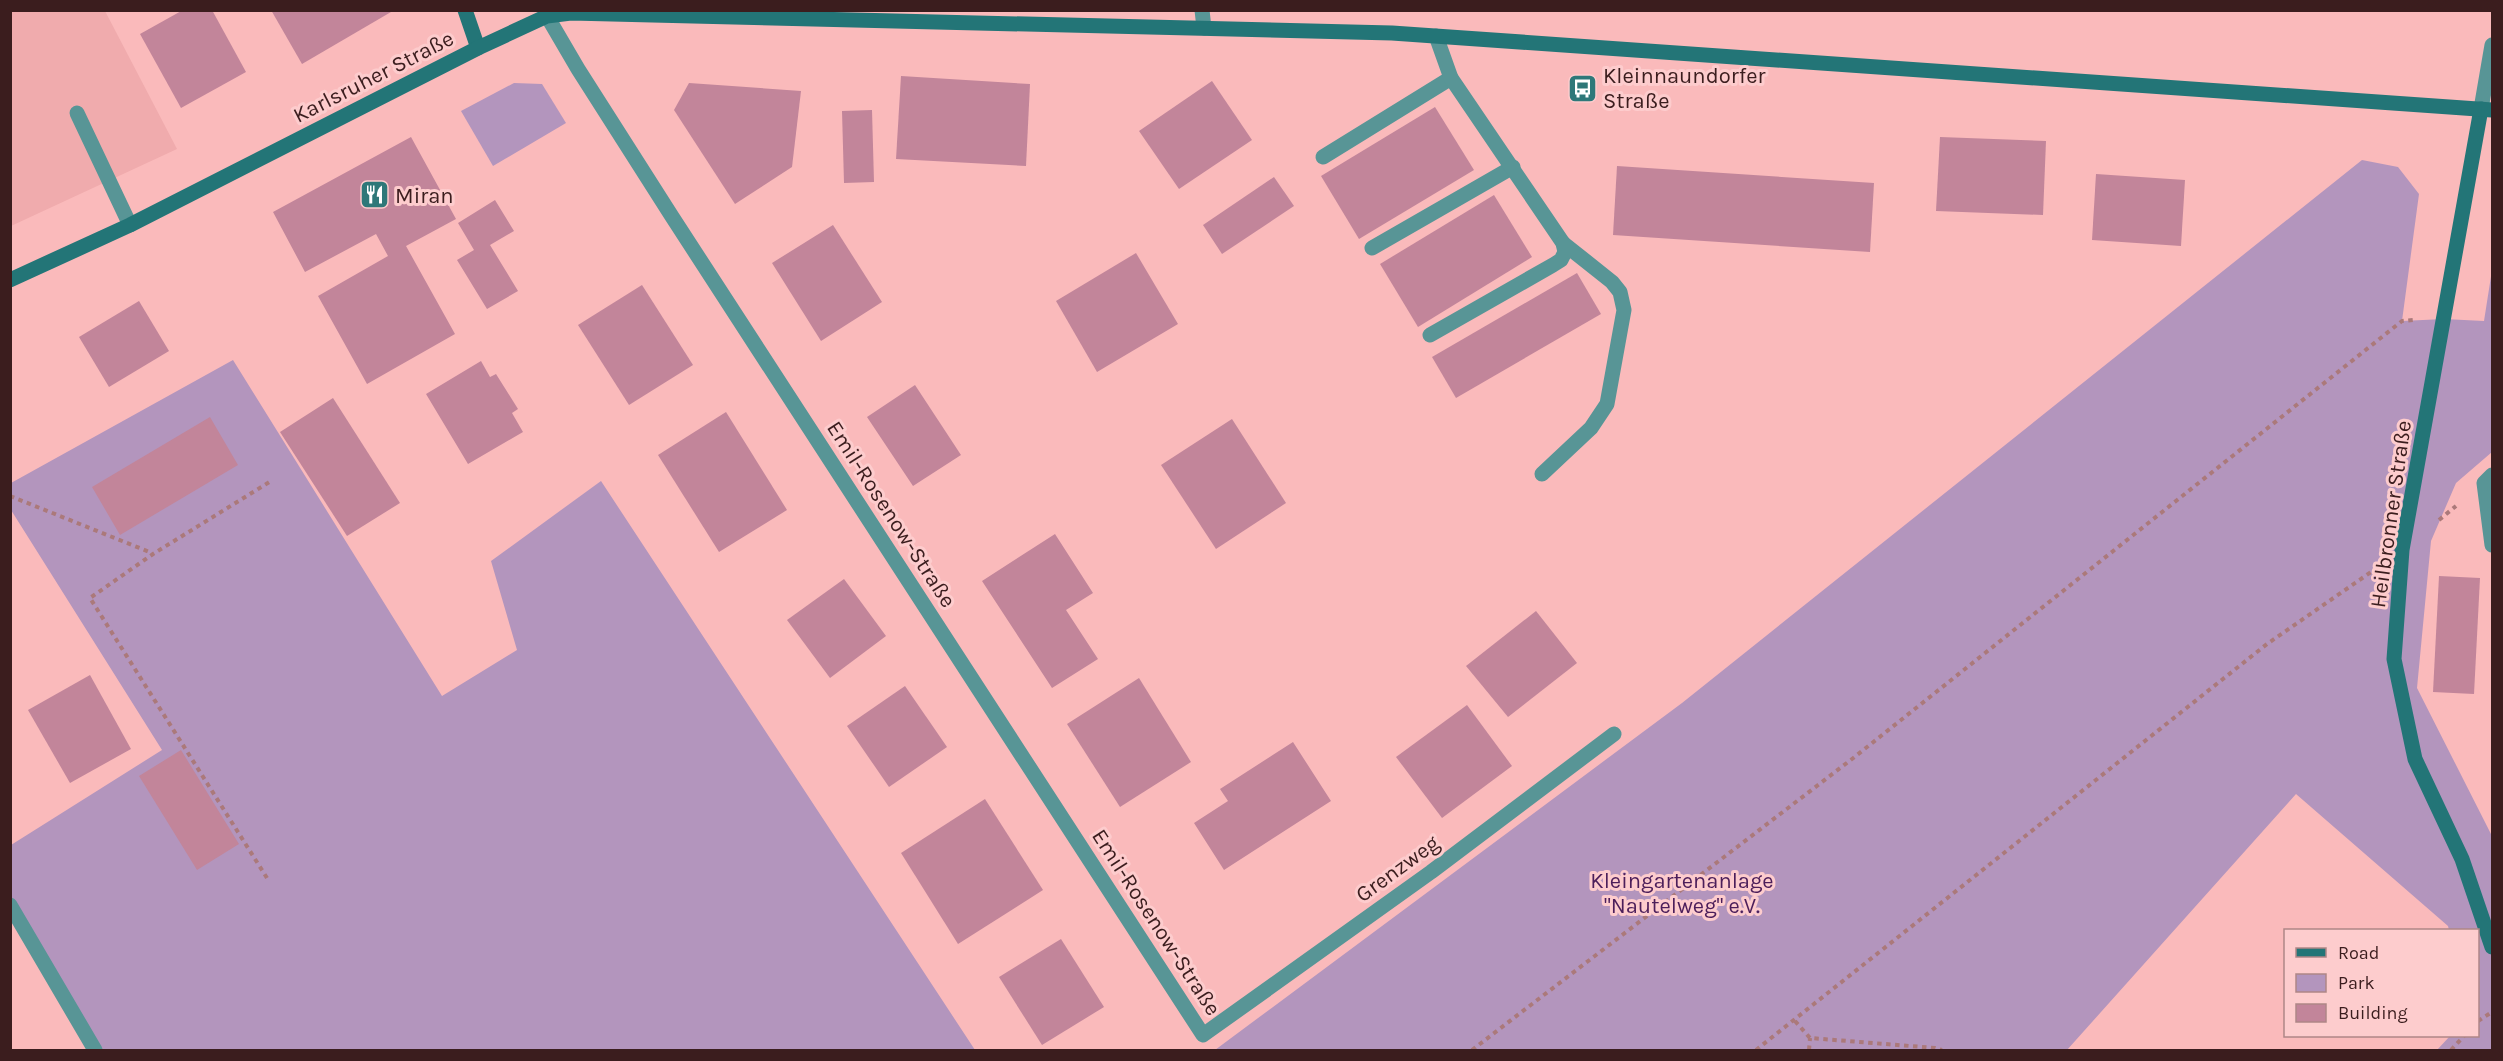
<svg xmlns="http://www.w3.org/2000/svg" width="2503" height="1061" font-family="Karla,sans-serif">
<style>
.built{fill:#f0abad}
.green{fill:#b395bd}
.building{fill:#c2859a}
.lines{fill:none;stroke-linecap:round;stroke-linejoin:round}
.path{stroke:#ab797a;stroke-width:4;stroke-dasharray:4.5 4.5;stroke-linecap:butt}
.lane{stroke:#589596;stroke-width:15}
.street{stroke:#589596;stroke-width:15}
.secondary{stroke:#237577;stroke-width:15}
.labels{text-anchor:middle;stroke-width:6;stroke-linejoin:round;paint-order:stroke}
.poi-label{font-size:22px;fill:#3b1d1e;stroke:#fdcccd;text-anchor:start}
.street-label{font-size:22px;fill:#3b1d1e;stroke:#fdcccd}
.park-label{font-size:22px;fill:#4c1e5a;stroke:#fdcccd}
</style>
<rect width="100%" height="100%" fill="#fababb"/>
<path class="built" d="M10,11h95l72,138 -166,77z"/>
<g class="green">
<path d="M514,83l28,1 24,39 -73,43 -32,-55z"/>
<path d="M2362,160l36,7 21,27 -17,127 42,-2 40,2 8,-51v182l-36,31 -25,58 -14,147 75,148v214h-55l13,-14h28v-106h-29l-1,-4 -152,-132 -229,256h-852l467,-347z"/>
<path d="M233,360l209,336 75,-46 -26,-89 110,-80 374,569h-880l-84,-145v-60l151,-95 -151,-240v-27z"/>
</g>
<g class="building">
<path d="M183,10h29l34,62 -65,36 -41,-74z"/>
<path d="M271,10h119l1,2 -89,52z"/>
<path d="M901,76l129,8 -4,82 -130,-7z"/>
<path d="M1212,81l40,59 -73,49 -40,-58z"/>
<path d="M689,83l112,8 -9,76 -57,37 -61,-94z"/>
<path d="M1435,107l39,63 -115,69 -38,-63z"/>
<path d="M872,110l2,72 -30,1 -2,-72z"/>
<path d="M411,137l45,82 -50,27 49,88 -88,50 -49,-88 70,-40 -12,-22 -71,38 -32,-60z"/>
<path d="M1940,137l106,4 -3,74 -107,-4z"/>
<path d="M1617,166l257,17 -4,69 -257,-17z"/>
<path d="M2096,174l89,6 -4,66 -89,-6z"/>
<path d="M1274,177l20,29 -72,48 -19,-29z"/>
<path d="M1494,195l38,62 -114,70 -38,-63z"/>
<path d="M495,200l19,31 -24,14 28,46 -31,18 -30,-49 17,-10 -16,-27z"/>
<path d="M833,225l49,77 -61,39 -49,-78z"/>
<path d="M1136,253l42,71 -81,48 -41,-71z"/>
<path d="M1577,273l24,41 -145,84 -24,-41z"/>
<path d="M642,285l51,80 -64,40 -51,-80z"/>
<path d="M139,301l30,50 -60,36 -30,-50z"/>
<path d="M481,361l9,16 6,-3 22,35 -6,4 11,19 -55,32 -42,-70z"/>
<path d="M915,385l46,70 -48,31 -46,-69z"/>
<path d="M333,398l67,105 -53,33 -67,-104z"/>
<path d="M726,412l61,98 -68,42 -61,-97z"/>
<path d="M210,417l28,48 -118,70 -28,-48z"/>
<path d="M1232,419l54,84 -70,46 -55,-84z"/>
<path d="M1055,534l38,59 -27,17 32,49 -46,29 -70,-107z"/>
<path d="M2439,576l41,2 -6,116 -41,-2z"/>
<path d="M844,579l42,57 -56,42 -43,-58z"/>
<path d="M1536,611l41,52 -69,54 -42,-51z"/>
<path d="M90,675l41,74 -61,34 -42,-73z"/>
<path d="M1139,678l52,84 -71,45 -53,-83z"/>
<path d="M905,686l42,61 -58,40 -42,-61z"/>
<path d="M1467,705l45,61 -70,52 -46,-61z"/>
<path d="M1293,742l38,59 -107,69 -30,-47 34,-22 -8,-12z"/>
<path d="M181,750l58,94 -42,26 -58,-94z"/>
<path d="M985,799l58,91 -85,54 -57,-91z"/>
<path d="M1061,939l43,68 -62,38 -43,-68z"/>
</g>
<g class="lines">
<g class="path">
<path d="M10,496l142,57"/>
<path d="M2439,520l17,-14"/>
<path d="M267,878l-177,-280 63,-44 118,-73"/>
<path d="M1795,1021l15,17 125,10 7,2"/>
<path d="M2478,1021l14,-9"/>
<path d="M1472,1050l380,-291 550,-438 11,-1"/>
<path d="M1756,1050l511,-406 104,-72"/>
<path d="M1809,1050l1,-12"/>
<path d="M2451,1050l13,-14"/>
</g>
<g class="lane">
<path d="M77,113l53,112"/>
<path d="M1323,157l128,-79"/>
<path d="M1372,248l141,-81"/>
<path d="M1430,335l123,-70 8,-5 4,-8 -2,-9 -112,-165 -15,-42"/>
<path d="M1542,474l49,-46 16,-24 17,-94 -4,-18 -8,-10 -49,-39"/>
<path d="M2492,475l-8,8 8,62"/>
</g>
<g class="street">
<path d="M1202,10l2,18"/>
<path d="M547,16l31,53 93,146 532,820 228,-163 183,-138"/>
<path d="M2481,109l11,-64"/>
<path d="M10,905l85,145"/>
</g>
<g class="secondary">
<path d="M465,10l13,38"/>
<path d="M2481,109l-79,441 -8,109 21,100 47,100 30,88"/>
<path d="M10,280l120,-55 348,-177 69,-32 24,-3 821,20 1100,77"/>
</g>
</g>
<defs>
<symbol id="bus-square" viewBox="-11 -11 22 22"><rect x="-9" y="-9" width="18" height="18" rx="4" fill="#2e7879" stroke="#fdcccd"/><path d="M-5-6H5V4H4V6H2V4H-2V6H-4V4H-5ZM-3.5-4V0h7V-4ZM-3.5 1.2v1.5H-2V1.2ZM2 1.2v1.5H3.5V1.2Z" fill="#fff"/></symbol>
<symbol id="restaurant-square" viewBox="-11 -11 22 22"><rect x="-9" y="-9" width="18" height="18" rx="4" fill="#2e7879" stroke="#fdcccd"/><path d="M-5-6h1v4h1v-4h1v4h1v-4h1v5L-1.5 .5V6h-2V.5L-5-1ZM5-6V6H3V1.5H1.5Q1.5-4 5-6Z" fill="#fff"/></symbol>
</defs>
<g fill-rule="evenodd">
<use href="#bus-square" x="1566" y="72" width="33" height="33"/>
<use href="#restaurant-square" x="358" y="178" width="33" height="33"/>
</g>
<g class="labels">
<g class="poi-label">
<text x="1603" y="83">Kleinnaundorfer<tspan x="1603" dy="25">Straße</tspan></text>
<text x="395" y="203">Miran</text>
</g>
<g class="street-label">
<text transform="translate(373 76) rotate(-27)" y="8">Karlsruher Straße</text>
<text transform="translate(892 514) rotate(57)" y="8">Emil-Rosenow-Straße</text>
<text transform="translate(2390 514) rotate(-82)" y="8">Heilbronner Straße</text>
<text transform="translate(1397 868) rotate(-36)" y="8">Grenzweg</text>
<text transform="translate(1157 922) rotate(57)" y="8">Emil-Rosenow-Straße</text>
</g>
<g class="park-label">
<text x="1682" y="888">Kleingartenanlage<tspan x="1682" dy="25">"Nautelweg" e.V.</tspan></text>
</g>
</g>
<rect width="2503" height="1061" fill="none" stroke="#3b1d1e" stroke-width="24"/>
<rect x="2284" y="929" width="195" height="108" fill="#fdcccd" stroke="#af8687" stroke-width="1.5"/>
<rect x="2296" y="948" width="30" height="9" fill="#237577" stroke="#af8687" stroke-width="1.5"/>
<text x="2338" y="959" font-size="18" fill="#3b1d1e">Road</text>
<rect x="2296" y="974" width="30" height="18" fill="#b395bd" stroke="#af8687" stroke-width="1.5"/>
<text x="2338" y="989" font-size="18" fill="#3b1d1e">Park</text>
<rect x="2296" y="1004" width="30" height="18" fill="#c2859a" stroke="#af8687" stroke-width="1.5"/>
<text x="2338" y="1019" font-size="18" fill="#3b1d1e">Building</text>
</svg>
